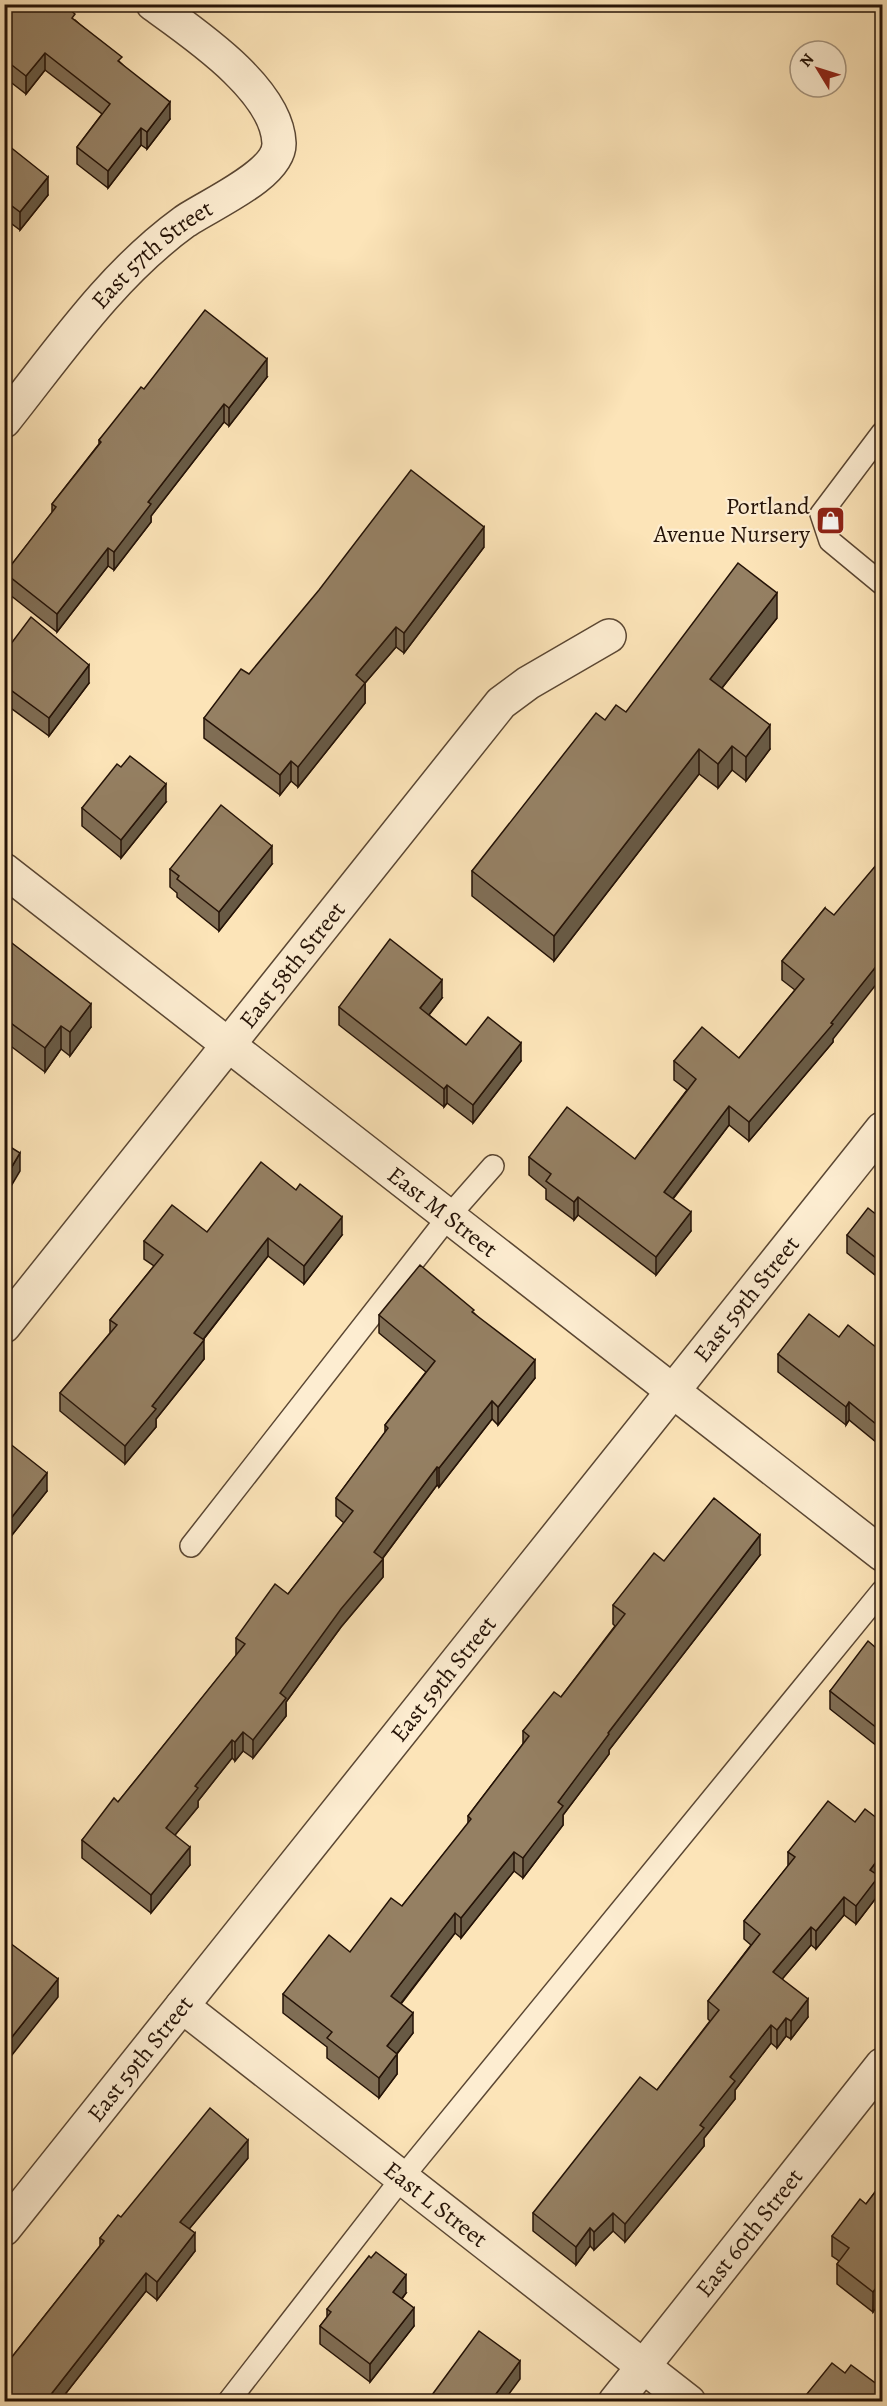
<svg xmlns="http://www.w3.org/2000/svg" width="887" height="2406" font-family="Alegreya,serif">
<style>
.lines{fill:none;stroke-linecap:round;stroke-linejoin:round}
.lane-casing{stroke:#5b4733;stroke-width:24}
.street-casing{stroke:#5b4733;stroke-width:36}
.lane{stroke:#fdedd1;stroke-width:21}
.street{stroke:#fdedd1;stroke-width:33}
.wall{fill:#806e55;stroke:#251307;stroke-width:1.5}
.shaded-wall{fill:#685a45;stroke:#251307;stroke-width:1.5}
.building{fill:#958063;stroke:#251307;stroke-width:1.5}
.labels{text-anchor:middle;stroke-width:4.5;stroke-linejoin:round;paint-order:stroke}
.street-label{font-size:24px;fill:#251307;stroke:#fdedd1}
.poi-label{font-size:24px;fill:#251307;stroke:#fdedd1;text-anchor:end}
</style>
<rect width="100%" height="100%" fill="#fce4b8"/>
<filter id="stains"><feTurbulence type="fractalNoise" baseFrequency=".00333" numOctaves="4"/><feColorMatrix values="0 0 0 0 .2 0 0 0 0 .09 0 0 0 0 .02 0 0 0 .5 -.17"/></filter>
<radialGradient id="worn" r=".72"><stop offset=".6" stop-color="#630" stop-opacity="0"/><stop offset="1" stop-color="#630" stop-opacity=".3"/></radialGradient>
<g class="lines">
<defs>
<g id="lane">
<path d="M882,433l-61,81 9,27 52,43"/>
<path d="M191,1546l258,-330 44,-50"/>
<path d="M228,2402l174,-224 480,-587"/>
</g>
<g id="street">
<path id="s1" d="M4,421c55,-69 107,-146 180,-199 24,-17 96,-47 95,-79 -2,-54 -86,-110 -126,-139"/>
<path id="s2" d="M4,870l878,684"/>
<path id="s3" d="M4,1326l497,-623 27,-20 81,-47"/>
<path id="s4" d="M182,2006l507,396"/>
<path id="s5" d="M4,2229l878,-1100"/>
<path id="s6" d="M615,2402l267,-337"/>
</g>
</defs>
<use href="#lane" class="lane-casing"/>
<use href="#street" class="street-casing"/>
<use href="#lane" class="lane"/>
<use href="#street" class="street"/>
</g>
<g class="wall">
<path d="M279,4h12l-4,6z"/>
<path d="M4,20h71l47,44 48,55 -23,30 -6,-4 -33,43 -31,-24v-17l25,-33 -57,-44 -19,24 -22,-17z"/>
<path d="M4,142l44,53 -28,35 -16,-12z"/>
<path d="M267,377l-38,49 -5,-4 -73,94v6l-37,48 -6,-4 -51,66 -52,-41v-18l47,-60v-9l47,-60v-4l45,-51z"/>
<path d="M882,428v30l-1,-2v-25z"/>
<path d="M882,459v33l-3,-3v-26z"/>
<path d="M484,547l-80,106 -8,-6 -31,36v20l-67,84 -7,-6 -11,14 -76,-57v-20z"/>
<path d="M777,618l-55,70 48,61 -24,32 -14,-11 -14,18 -19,-14 -145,187 -82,-65v-25l133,-151 21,-8z"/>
<path d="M4,653l85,30 -40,53 -45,-33z"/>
<path d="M166,802l-45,56 -39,-32v-18z"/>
<path d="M272,864l-53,67 -42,-34v-4l-7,-6v-18z"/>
<path d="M825,908l8,134 -84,99 -20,-16 -56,74 18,32 -35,44 -78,-60 -4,5 -28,-21v-10l-17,-14v-18l106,2 52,-69 -13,-10v-19l65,-3 56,-68 -13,-10v-19z"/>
<path d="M4,942l87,85 -21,29 -9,-7 -16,23 -41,-31z"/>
<path d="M442,998l-13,17 37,30 55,16 -48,62 -26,-20 -3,4 -105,-82v-18z"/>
<path d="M882,1219l-2,60 -33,-26v-18z"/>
<path d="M207,1232l135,3 -38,49 -36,-28 -65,84 1,19 -48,60v8l-31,37 -65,-53v-18l50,-60v-13l44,-54 -10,-7v-18z"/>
<path d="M474,1313l61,65 -37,47 -6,-6 -53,68 -2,-2 -54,73v19l-42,50 -55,75v14l-33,42 -10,-7 -8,10 -3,-3 -34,43v6l-23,28 15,30 -39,48 -69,-55v-18l36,-38 118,-146v-18l52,-44 56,-71 -8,-7v-18l49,-65v-8l41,-53 -47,-39v-18z"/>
<path d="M839,1337l43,15v95l-33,-27 -3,5 -68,-53v-18z"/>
<path d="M4,1439l43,52 -39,49 -4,-3z"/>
<path d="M760,1555l-151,195v4l-46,61v10l-40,53 -9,-7 -53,67 -6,-5 -54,71 12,29 -16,21v20l-18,24 -52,-40v-11l-44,-34v-19l67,-42 52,-46 66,-82v-8l55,-72v-13l38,-34 54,-71 -2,-2v-19l51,-44z"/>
<path d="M882,1653v97l-52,-41v-18z"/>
<path d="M788,1852l91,25v17l-23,30 -12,-9 -28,34 -5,-4 -29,34 26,38 -17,22 -5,-3 -9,12 -6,-5 -36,47v9l-31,39v8l-79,96 -12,-11 -19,19 -4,-4 -14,19 -43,-34v-18l124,-123 53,-69 -2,-2v-18l43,-56 -7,-6v-18l44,-55z"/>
<path d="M248,2158l-59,71 6,22 -38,49 -11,-9 -87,111h-55v-35l96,-121v-8l21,-21z"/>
<path d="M882,2183l-9,129 -36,-28v-20l2,-3 -7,-5v-20l34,-32z"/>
<path d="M406,2293l-4,6 12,27 -44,56 -50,-38v-18l7,-9v-8z"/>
</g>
<g class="shaded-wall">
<path d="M287,4h4l-4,6z"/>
<path d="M45,53v17l-19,24v-18z"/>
<path d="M170,102v17l-23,30v-17z"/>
<path d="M141,128v17l-33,43v-17z"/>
<path d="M48,177v18l-28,35v-18z"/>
<path d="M267,359v18l-38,49v-18z"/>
<path d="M224,404v18l-73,94v6l-37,48v-18l34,-50z"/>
<path d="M484,527v20l-80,106v-20z"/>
<path d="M108,548v18l-51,66v-18z"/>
<path d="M777,593v25l-67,85v-24z"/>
<path d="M396,627v20l-31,36v20l-67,84v-20l58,-92z"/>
<path d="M89,665v18l-40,53v-18z"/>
<path d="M770,725v24l-24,32v-24z"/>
<path d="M732,746v24l-14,18v-24z"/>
<path d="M699,749v25l-145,187v-25z"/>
<path d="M291,761v20l-11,14v-20z"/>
<path d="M166,784v18l-45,56v-18z"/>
<path d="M272,846v18l-53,67v-19z"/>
<path d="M882,959v18l-49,62v3l-84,99v-19z"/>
<path d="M442,980v18l-22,28v-18z"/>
<path d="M91,1004v23l-21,29v-24z"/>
<path d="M61,1026v23l-16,23v-24z"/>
<path d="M521,1043v18l-48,62v-18z"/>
<path d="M447,1085v18l-3,4v-18z"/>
<path d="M729,1106v19l-65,85v-18z"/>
<path d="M20,1153v18l-16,27v-18z"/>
<path d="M578,1197v18l-4,5v-18z"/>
<path d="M691,1212v19l-35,44v-18z"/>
<path d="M342,1217v18l-38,49v-18z"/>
<path d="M268,1238v18l-74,95v-18z"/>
<path d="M882,1257v18l-2,4v-18z"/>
<path d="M204,1340v19l-48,60v8l-31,37v-18l27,-40z"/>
<path d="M535,1360v18l-37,47v-18z"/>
<path d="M492,1401v18l-53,68v-19z"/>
<path d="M849,1402v18l-3,5v-18z"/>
<path d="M437,1467v18l-61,82 7,-8v18l-42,50 -55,75v14l-33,42v-18l27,-47 94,-141z"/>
<path d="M47,1473v18l-39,49v-18z"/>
<path d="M760,1535v20l-151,195v4l-46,61v10l-40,53v-20l35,-56 50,-69z"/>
<path d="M243,1732v19l-8,10v-19z"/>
<path d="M232,1740v18l-34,43v6l-32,39v-18l29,-42z"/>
<path d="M190,1847v18l-39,48v-18z"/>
<path d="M514,1852v19l-53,67v-20z"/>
<path d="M882,1854v18l-3,5v17l-23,30v-18l14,-36z"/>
<path d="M844,1897v18l-28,34v-18z"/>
<path d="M455,1913v20l-64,83v-20z"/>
<path d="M811,1927v18l-38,45v-18z"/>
<path d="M58,1979v18l-54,68v-18z"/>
<path d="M808,1999v18l-17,22v-18z"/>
<path d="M413,2013v20l-26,33v-20z"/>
<path d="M786,2018v18l-9,12v-18z"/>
<path d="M771,2025v18l-36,47v9l-31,39v8l-79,96v-18l75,-99 30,-48z"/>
<path d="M397,2054v20l-18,24v-20z"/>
<path d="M248,2140v18l-68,82v-18z"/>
<path d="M613,2213v18l-19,19v-18z"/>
<path d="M590,2228v18l-14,19v-18z"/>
<path d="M195,2233v18l-38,49v-18z"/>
<path d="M146,2273v18l-87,111h-14z"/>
<path d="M406,2275v18l-13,17v-18z"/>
<path d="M882,2280v20l-9,12v-20z"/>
<path d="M414,2308v18l-44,56v-18z"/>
<path d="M520,2361v18l-17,23h-13z"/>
<path d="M882,2388v14h-8v-4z"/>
</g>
<g class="building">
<path d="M17,4h46l12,10 -3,4 50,39 -4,4 52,41 -23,30 -6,-4 -33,43 -31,-24 33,-43 -65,-51 -19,23 -22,-17v-39z"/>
<path d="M4,142l44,35 -28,35 -16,-12z"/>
<path d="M205,310l62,49 -38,49 -5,-4 -76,98 3,2 -37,48 -6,-4 -51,66 -52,-41 51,-66 -4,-3 49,-62 -2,-2 42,-53 3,2z"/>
<path d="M882,459v7l-3,-3z"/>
<path d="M411,470l73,57 -80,106 -8,-6 -40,48 9,8 -67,84 -7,-6 -11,14 -76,-57 37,-49 8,5 70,-84z"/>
<path d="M738,563l39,30 -67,86 60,46 -24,32 -14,-11 -14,18 -19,-15 -145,187 -82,-65 124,-158 9,7 11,-15 10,7z"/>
<path d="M31,617l58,48 -40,53 -45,-33v-32z"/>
<path d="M130,756l36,28 -45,56 -39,-32 35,-44 4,3z"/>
<path d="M221,805l51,41 -53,66 -42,-33 2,-3 -9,-7z"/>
<path d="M877,864l5,4v91l-51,64 2,1 -84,98 -20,-16 -65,86 27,20 -35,45 -78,-60 -4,5 -28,-21 5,-7 -22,-17 38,-50 68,52 61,-80 -22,-18 28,-34 37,31 65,-79 -22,-18 43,-53 9,7z"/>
<path d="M390,939l52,41 -22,28 46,37 22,-28 33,26 -48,62 -26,-20 -3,4 -105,-82z"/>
<path d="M8,940l83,64 -21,28 -9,-6 -16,22 -41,-30v-76l2,1z"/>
<path d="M4,1143l16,10 -16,27z"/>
<path d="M261,1162l35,28 4,-6 42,33 -38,49 -36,-28 -74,95 10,7 -52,66 4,3 -31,37 -65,-53 57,-68 -7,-5 53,-65 -19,-14 28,-36 35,27z"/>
<path d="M868,1208l14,11v38l-2,4 -33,-26z"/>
<path d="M420,1265l54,45 -2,2 63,48 -37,47 -6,-6 -53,67 -2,-1 -63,85 9,7 -42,50 -61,84 6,5 -33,42 -10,-8 -8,10 -3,-2 -37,46 3,2 -32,40 24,19 -39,48 -69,-55 32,-42 4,4 127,-158 -9,-6 39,-54 13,10 65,-83 -17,-13 52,-70 -3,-3 50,-64 -56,-46z"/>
<path d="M809,1314l30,23 9,-12 34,27v77l-33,-27 -3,5 -68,-53z"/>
<path d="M4,1439l43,34 -39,49 -4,-3z"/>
<path d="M714,1498l46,37 -152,198 1,1 -51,68 5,4 -40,52 -9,-6 -53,66 -6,-5 -64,83 22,17 -26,33 10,8 -18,24 -52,-40 5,-6 -49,-38 46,-59 21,17 41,-54 11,8 69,-87 -3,-3 61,-80 -6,-5 31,-39 7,5 64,-83 -12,-9 41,-52 10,8z"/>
<path d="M868,1641l14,12v79l-52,-41z"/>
<path d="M828,1801l27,21 10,-13 17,13v32l-12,16 9,6 -23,30 -12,-9 -28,34 -5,-4 -38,45 35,27 -17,22 -5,-3 -9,12 -6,-5 -41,52 5,4 -35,44 4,3 -79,96 -12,-11 -19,19 -4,-4 -14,19 -43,-34 107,-136 17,13 62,-80 -11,-9 52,-67 -16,-13 51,-64 -7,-5z"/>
<path d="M6,1940l52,39 -54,68v-106z"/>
<path d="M210,2108l38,32 -68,82 15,11 -38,49 -11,-9 -101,129h-32l-9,-7v-28l100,-126 -4,-3 18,-23 3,2z"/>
<path d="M882,2183v97l-9,12 -36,-28 12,-16 -17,-12 28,-37 6,5z"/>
<path d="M376,2252l30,23 -13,17 21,16 -44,56 -50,-38 11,-14 -4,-3 42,-53 2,2z"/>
<path d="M479,2331l41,30 -30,41h-67l3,-4 3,1z"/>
<path d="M832,2363l13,10 6,-8 31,23 -8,10 5,4h-76l-1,-2z"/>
</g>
<defs>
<symbol id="shop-square" viewBox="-11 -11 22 22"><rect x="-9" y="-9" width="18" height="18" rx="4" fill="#8f2418" stroke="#fdedd1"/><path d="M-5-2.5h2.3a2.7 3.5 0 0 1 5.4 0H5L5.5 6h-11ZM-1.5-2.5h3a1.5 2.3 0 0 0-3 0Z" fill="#fff"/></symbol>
</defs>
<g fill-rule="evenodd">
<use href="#shop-square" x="814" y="504" width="33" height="33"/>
</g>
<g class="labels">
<g class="street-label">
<text dy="8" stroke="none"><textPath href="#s1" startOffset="224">East 57th Street</textPath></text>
<text dy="8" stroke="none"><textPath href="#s3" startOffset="462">East 58th Street</textPath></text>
<text dy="8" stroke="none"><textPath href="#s2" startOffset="556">East M Street</textPath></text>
<text dy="8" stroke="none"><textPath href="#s5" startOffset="1190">East 59th Street</textPath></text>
<text dy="8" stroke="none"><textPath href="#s5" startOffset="704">East 59th Street</textPath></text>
<text dy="8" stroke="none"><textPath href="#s5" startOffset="218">East 59th Street</textPath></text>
<text dy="8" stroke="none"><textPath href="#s4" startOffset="322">East L Street</textPath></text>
<text dy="8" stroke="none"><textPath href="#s6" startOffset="216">East 60th Street</textPath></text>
</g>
<g class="poi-label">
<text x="810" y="514">Portland<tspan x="810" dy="28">Avenue Nursery</tspan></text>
</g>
</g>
<rect width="887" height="2406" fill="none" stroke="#fce4b8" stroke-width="24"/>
<rect x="6" y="6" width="875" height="2394" fill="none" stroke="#251307" stroke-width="3"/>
<rect x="12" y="12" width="863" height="2382" fill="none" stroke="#251307" stroke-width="1.5"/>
<g transform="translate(818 69) rotate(308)"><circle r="28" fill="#fdedd1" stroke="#a79680" stroke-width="1.5"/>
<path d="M0-4.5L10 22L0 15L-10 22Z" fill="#8f2418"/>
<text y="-9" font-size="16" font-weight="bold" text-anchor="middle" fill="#251307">N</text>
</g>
<rect width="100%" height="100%" filter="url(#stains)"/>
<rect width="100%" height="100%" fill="url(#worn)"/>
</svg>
